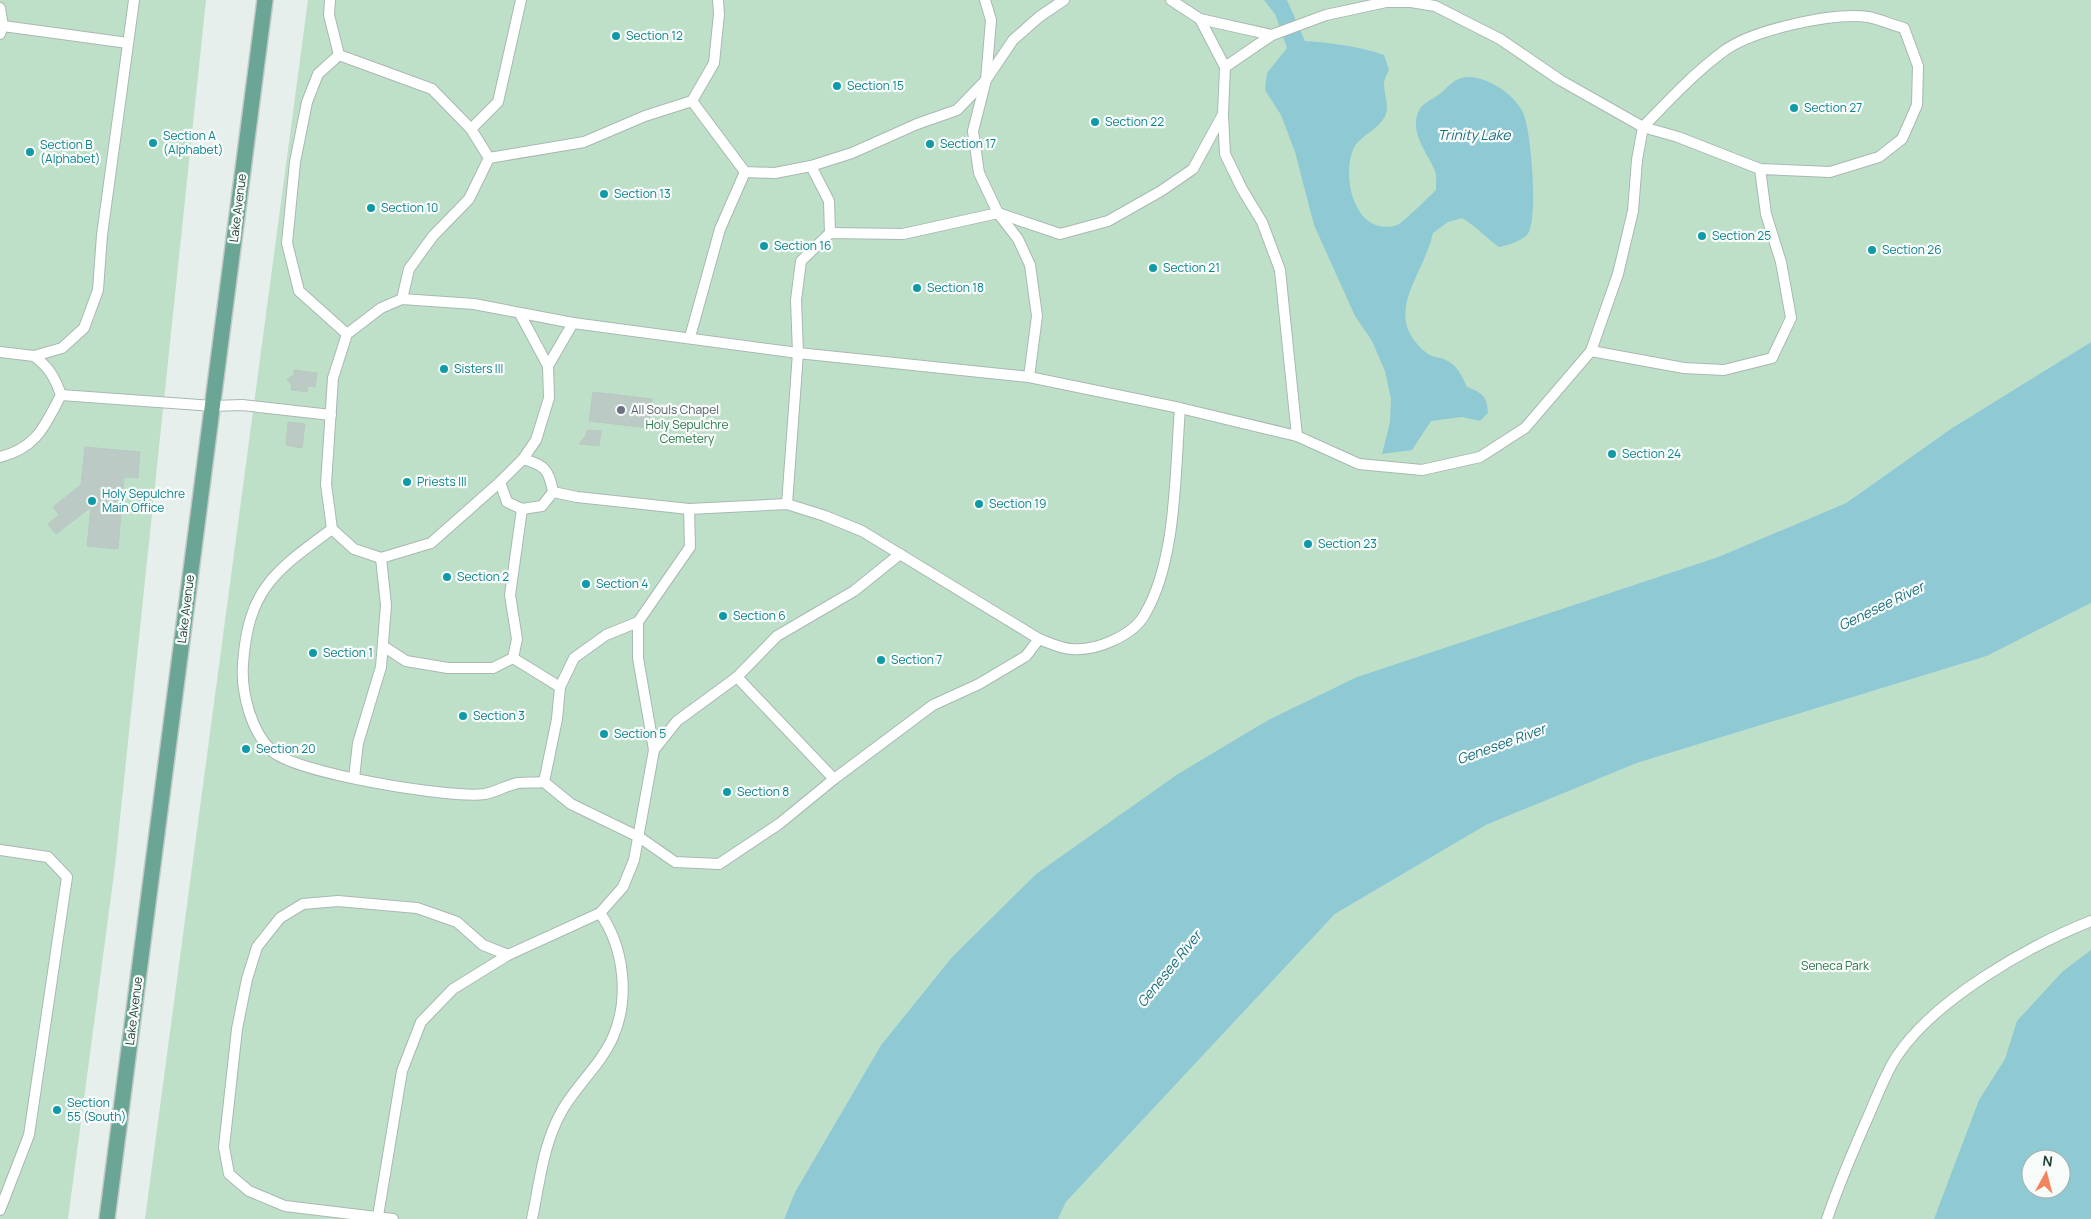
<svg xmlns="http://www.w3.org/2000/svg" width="2091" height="1219" font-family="Manrope,sans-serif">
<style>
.green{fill:#bfe0c8;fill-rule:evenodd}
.water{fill:#8ec9d4;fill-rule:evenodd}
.building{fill:#bbcac4;stroke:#b8c9c2}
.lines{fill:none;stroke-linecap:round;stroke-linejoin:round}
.service-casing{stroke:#a8b8b2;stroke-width:12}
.primary-casing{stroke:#c2cac8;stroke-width:18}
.service{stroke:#fff;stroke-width:10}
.primary{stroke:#6aa596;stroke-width:15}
.culture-dot{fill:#0f9aa8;stroke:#f7fbf9;stroke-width:2}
.worship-dot{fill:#6b7280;stroke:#f7fbf9;stroke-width:2}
.labels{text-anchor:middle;stroke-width:4.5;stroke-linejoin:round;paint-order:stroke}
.culture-label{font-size:12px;fill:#0d838f;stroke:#f7fbf9;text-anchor:start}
.street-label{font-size:12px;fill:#24423a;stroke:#f7fbf9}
.worship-label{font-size:12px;fill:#5b616d;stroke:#f7fbf9;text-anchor:start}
.park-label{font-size:12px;fill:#2d7a4b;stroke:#f7fbf9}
.water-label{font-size:14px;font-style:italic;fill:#1c6f80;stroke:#f7fbf9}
</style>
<rect width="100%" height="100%" fill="#e6efeb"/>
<g class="green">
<path d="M0,0h206l-91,866 -47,353h-68z"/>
<path d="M308,0h1783v342l-139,86 -106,75 -128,54 -360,120 -88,42 -234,155 -84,83 -71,88 -86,147 -11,27h-639z"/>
<path d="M2091,603v616h-1033l8,-17 269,-288 151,-89 151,-62 350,-107zM2031,1159h30v30h-30z"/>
</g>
<g class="water">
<path d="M1264,0h23l18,41c27,2 54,5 79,14l5,15c-2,4 -5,9 -5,14 0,10 5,21 2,30 -6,16 -27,21 -33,36 -12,29 3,88 44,75 4,-1 33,-29 39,-35 0,-6 1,-14 -1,-19 -6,-15 -20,-31 -19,-49 2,-21 14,-19 26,-30 8,-7 13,-14 25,-15 21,-1 50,19 57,38 7,18 15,106 3,120 -8,7 -18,10 -28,12 -13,-9 -23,-21 -37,-29l-14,4 -15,11c-10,45 -54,83 -5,121 6,4 12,3 18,6 11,5 16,16 21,27 16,6 20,9 21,26l-8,8 -18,-4 -31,4 -19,29 -30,4 8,-32 1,-23 -6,-28 -13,-30 -17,-25 -41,-91 -19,-73 -14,-37 -16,-25 2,-17 20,-25 -12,-34z"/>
<path d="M2091,342v261l-104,53 -350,107 -151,62 -151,89 -269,288 -8,17h-274l11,-27 86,-147 71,-88 84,-83 142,-100 92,-55 87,-42 361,-120 128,-54 106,-75z"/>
<path d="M2091,950v269h-157l45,-119 26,-41 12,-38 46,-50zM2031,1159h30v30h-30z"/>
</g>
<g class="building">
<path d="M294,370l23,3 -2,14 -7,-1 -1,6 -16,-2 1,-5 -5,-6 7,-4z"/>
<path d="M593,392l59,7 -3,29 -60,-7z"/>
<path d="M288,422l17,2 -3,24 -16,-3z"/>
<path d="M587,430l14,1 -2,15 -20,-2 7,-9z"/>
<path d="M85,447l55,5 -2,26 -14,-1 -6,72 -31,-3 4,-39 -35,27 -8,-10 11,-9 -6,-8 28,-22z"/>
</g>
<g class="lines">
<defs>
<g id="service">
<path d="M330,0l-1,15 10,40 93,34 39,40 18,29 -20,41 -36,37 -24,33 -7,30"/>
<path d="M718,0l1,14 -5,49 -22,38 53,71 30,1 36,-7 41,-13 65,-29 40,-14 29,-30 27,-40 26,-23 25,-17"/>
<path d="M985,0l6,20 -5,60 -13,51 6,42 19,40 20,26 12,26 7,51 -8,61"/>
<path d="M0,8l3,18 -3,8"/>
<path d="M1200,19l72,16"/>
<path d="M3,26l125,17"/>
<path d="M339,55l-21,19 -11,28 -12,60 -8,81 12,48 48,43"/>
<path d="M1223,115l2,39 17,35 20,33 18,48 17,166"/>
<path d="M471,129l27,-27 23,-102"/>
<path d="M489,158l95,-16 61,-26 47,-15"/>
<path d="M811,166l18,35 1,32"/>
<path d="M520,314l28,52 1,32 -13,42 -13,19 -23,23 -69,61 -50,15 -27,-9 -22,-20 -6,-45 7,-106 14,-44 34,-26 21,-9 72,5 99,19"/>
<path d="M690,337l30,-108 25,-57"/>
<path d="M1591,351l93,17 40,2 48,-12 19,-40 -10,-56 -15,-48 -6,-45 70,3 49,-15 23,-18 15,-34 1,-39 -14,-38c-12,-3 -24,-9 -36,-11 -35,-5 -116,13 -144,34 -30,22 -55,49 -81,76l35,10 82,32"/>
<path d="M0,352l34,4 28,-8 22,-20 14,-38 4,-55 32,-235"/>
<path d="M548,366l25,-43 225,30 231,24 151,31 117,28 62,28 63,6 58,-13 45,-29 66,-77 27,-77 15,-63 4,-51 6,-33 -83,-47 -60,-41 -65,-33 -24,-4h-25l-60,13 -54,20 -47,32"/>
<path d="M61,395l152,11 29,-1 89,10"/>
<path d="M0,457c37,-9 45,-32 61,-62 -6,-17 -12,-28 -27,-39"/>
<path d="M500,482l7,20 15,7 20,-3 11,-14c-4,-23 -9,-27 -30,-33"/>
<path d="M553,492l24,5 112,12 98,-5 38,12 37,15 177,108c11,4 23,10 33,10 24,2 61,-13 73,-35 32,-55 30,-143 35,-206"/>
<path d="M787,504l11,-151 -2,-53 5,-39 29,-28 73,1 95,-21 62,21 48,-13 53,-30 32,-22 30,-55 2,-47 -25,-48 -29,-19"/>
<path d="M332,529c-57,42 -84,60 -89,135 -2,28 8,68 29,87 23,22 180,48 213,43 11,-2 22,-9 33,-11 8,-1 18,0 26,-1l27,22 68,33 36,25 44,2 60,-40 55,-45 99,-74 46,-21 47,-28 13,-17"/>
<path d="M638,622v36l16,92"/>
<path d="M383,646l23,15 42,7h45l20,-10 4,-19 -7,-44 12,-86"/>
<path d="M513,658l47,29"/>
<path d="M737,677l97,102"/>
<path d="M354,778l4,-35 23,-76 5,-62 -5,-47"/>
<path d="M544,782l13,-63 3,-32 14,-29 32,-23 32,-13 52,-75 -1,-38"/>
<path d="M0,850l48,7 19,20 -38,258 -29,75"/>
<path d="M378,1216l24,-145 19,-49 32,-33 55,-34 92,-42 23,-26 11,-27 20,-110 23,-29 60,-44 40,-41 77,-45 46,-37"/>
<path d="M393,1219l-108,-13 -36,-15 -20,-17 -5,-27 13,-118 10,-50 10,-32 23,-29 23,-14 35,-3 79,7 40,14 26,23 25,10"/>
<path d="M532,1219c8,-38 11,-76 31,-110 14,-24 38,-45 50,-72 17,-39 11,-90 -13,-124"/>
<path d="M1827,1219c12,-35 26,-68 41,-102 9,-20 17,-43 29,-61 38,-57 131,-110 194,-135"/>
</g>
<path id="primary" d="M107,1219l158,-1219"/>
</defs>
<use href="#service" class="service-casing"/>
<use href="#primary" class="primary-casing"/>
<use href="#service" class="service"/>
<use href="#primary" class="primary"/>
</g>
<g class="culture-dot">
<circle cx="616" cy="36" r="5"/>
<circle cx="837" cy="86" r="5"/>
<circle cx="1794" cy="108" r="5"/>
<circle cx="1095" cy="122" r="5"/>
<circle cx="153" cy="143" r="5"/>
<circle cx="930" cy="144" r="5"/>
<circle cx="30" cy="152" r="5"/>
<circle cx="604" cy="194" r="5"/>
<circle cx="371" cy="208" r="5"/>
<circle cx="1702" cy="236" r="5"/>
<circle cx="764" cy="246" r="5"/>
<circle cx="1872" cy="250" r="5"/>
<circle cx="1153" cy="268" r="5"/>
<circle cx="917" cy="288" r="5"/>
<circle cx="444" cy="369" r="5"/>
<circle cx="1612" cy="454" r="5"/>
<circle cx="407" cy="482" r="5"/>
<circle cx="92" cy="501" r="5"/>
<circle cx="979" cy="504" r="5"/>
<circle cx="1308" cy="544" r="5"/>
<circle cx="447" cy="577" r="5"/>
<circle cx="586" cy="584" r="5"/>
<circle cx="723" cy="616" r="5"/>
<circle cx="313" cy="653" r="5"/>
<circle cx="881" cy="660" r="5"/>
<circle cx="463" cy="716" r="5"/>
<circle cx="604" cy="734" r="5"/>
<circle cx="246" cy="749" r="5"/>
<circle cx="727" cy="792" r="5"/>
<circle cx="57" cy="1110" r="5"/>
</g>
<circle class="worship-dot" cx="621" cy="410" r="5"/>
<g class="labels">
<g class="culture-label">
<text x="626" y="40">Section 12</text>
<text x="847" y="90">Section 15</text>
<text x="1804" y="112">Section 27</text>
<text x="1105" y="126">Section 22</text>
<text x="163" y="140">Section A<tspan x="163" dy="14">(Alphabet)</tspan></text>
<text x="940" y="148">Section 17</text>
<text x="40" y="149">Section B<tspan x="40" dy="14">(Alphabet)</tspan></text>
<text x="614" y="198">Section 13</text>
<text x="381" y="212">Section 10</text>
<text x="1712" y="240">Section 25</text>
<text x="774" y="250">Section 16</text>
<text x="1882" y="254">Section 26</text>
<text x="1163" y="272">Section 21</text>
<text x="927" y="292">Section 18</text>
<text x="454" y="373">Sisters III</text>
<text x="1622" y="458">Section 24</text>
<text x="417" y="486">Priests III</text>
<text x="102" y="498">Holy Sepulchre<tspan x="102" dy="14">Main Office</tspan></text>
<text x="989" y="508">Section 19</text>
<text x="1318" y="548">Section 23</text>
<text x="457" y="581">Section 2</text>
<text x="596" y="588">Section 4</text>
<text x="733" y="620">Section 6</text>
<text x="323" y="657">Section 1</text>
<text x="891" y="664">Section 7</text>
<text x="473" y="720">Section 3</text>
<text x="614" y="738">Section 5</text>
<text x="256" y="753">Section 20</text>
<text x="737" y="796">Section 8</text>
<text x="67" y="1107">Section<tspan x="67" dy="14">55 (South)</tspan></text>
</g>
<g class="street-label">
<text transform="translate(238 208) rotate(-83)" y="4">Lake Avenue</text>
<text transform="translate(186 609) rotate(-83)" y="4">Lake Avenue</text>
<text transform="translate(134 1011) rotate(-83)" y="4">Lake Avenue</text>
</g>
<g class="worship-label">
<text x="631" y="414">All Souls Chapel</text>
</g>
<g class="park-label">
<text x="687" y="429">Holy Sepulchre<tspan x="687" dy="14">Cemetery</tspan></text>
<text x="1835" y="970">Seneca Park</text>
</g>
<g class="water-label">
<text x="1474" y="140">Trinity Lake</text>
<text transform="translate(1881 606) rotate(-26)" y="5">Genesee River</text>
<text transform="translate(1501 744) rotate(-20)" y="5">Genesee River</text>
<text transform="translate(1169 969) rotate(-51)" y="5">Genesee River</text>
</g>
</g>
<g transform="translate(2046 1174) rotate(7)"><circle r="24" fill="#f7fbf9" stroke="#a3b1ad"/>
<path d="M0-4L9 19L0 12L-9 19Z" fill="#f4845f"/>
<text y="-8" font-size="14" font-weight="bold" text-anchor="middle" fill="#24423a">N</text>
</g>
</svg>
